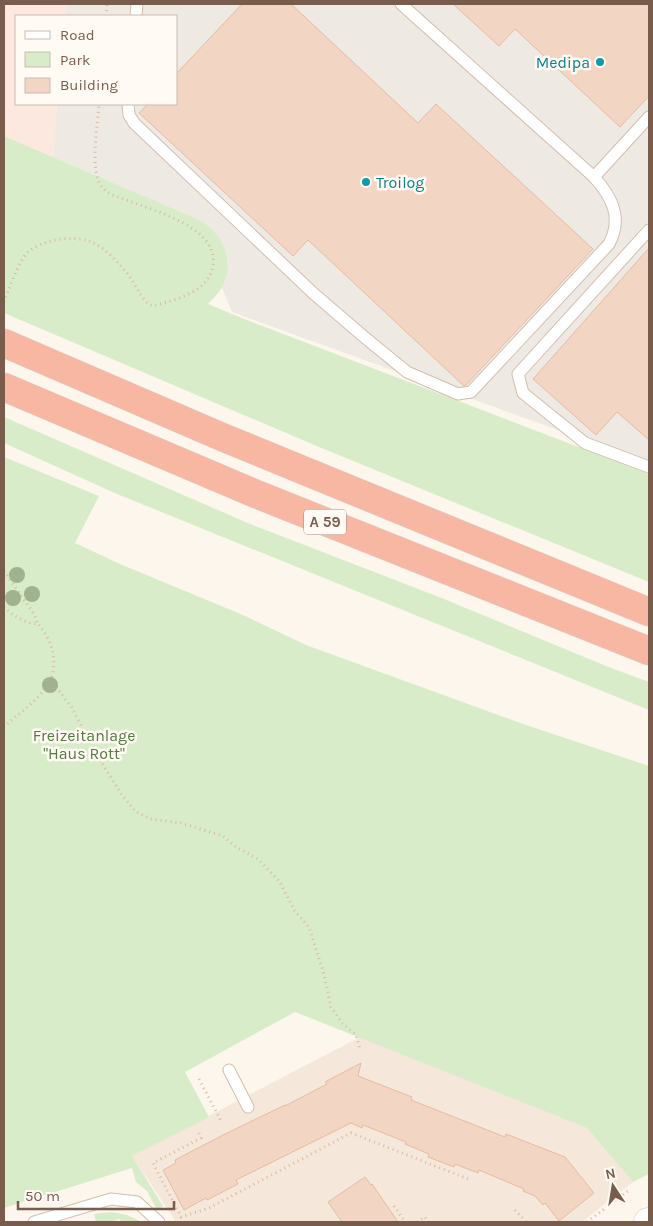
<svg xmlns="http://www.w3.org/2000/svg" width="653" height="1226" font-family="Karla,sans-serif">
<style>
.residential{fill:#f5e8da}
.commercial{fill:#fde8e0}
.industrial{fill:#efe9e4}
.green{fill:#d8ecc9}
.building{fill:#f3d5c3;stroke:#e6bba3}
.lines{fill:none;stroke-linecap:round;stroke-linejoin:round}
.lane-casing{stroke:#d1beb0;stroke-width:13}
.secondary-casing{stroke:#d6c0b0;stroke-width:29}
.highway-casing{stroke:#dad1cd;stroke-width:29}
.path{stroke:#d9b8a5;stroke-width:3;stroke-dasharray:1 4;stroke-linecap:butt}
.lane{stroke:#fff;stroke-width:11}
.secondary{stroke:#fff;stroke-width:28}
.highway{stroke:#f7b7a3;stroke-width:28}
.tree{fill:#a0b28e}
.culture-dot{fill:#0f9aa8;stroke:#fffaf3;stroke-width:2}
.labels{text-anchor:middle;stroke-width:5;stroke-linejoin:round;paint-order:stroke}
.shield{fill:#fffaf3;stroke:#a28b7f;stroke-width:1}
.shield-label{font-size:15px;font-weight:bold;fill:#7a5c4d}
.culture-label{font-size:16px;fill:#0d838f;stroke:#fffaf3;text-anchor:end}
.park-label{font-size:16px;fill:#537a41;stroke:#fffaf3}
</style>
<rect width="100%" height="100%" fill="#fdf6ec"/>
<path class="residential" d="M360,1037l227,91 46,54 -51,40h-406l-44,-66z"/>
<path class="commercial" d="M4,4h62l-1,12h-49v88h41l-4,53 -49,-21z"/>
<path class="industrial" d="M66,4h583v459l-417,-151 -10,-24 5,-23 -27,-45 -147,-63 4,-53h119v-88h-111z"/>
<g class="green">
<path d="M4,136l196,84c24,15 36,43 21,69 -4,6 -9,10 -13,15l36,15 405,155v108l-330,-135 -315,-134z"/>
<path d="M4,417l246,107 189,73 172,71 38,14v28l-532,-216 -113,-51z"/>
<path d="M4,457l95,39 -24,47 45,21 123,51 63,30 220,80 123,41v408l-16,8 -46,-54 -292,-116 -110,60 24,45 -77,39 31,50 -6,4 -10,-19 -11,-9 -4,-14 -128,40z"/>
<path d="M111,1212l16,3 15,7h-21l-1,-3 -10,3h-14l-2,-8z"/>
</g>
<g class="building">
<path d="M242,4h49l127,119 18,-19 157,145 -127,136 -2,1 -156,-146 -15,16 -154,-143 9,-9h28v-30z"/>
<path d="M453,4h196v92l-29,31 -105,-98 -16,17z"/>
<path d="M649,248v192l-32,-28 -21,23 -63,-56z"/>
<path d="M361,1063l-3,13 54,21 -1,3 94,37 1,-3 59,23 29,36 -35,28 -14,-18 -2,2 -8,-9 -12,-5 1,-2 -45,-19 -1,3 -23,-9 -1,3 -26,-10 1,-3 -24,-10 1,-2 -43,-17 -1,3 -11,-5 -115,57 2,4 -31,16 -1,-2 -22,12 -21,-40 13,-7 -1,-3 48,-25 62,-30v1l42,-22 -2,-2z"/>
<path d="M365,1177l6,8 1,-1 26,38h-56l-14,-20z"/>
</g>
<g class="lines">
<defs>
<g id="lane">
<path d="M401,4l193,173 55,-60"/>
<path d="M136,16l1,-12"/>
<path d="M128,104l1,11 5,8 179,170 50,43 44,36 51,22 13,-2 138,-148c14,-26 3,-47 -15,-67"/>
<path d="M649,230l-131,144 5,19 62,50 64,24"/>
<path d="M229,1070l19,37"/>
<path d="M34,1222l77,-23 26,3 22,20"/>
</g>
<path id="secondary" d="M648,1222h1"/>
<g id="highway">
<path d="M4,343l218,94 427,175"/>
<path d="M4,387l252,107 393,157"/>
</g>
</defs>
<use href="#lane" class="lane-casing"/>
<use href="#secondary" class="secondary-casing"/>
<use href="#highway" class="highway-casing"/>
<g class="path">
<path d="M106,16l1,-12"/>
<path d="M4,302c4,-11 16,-43 23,-49 14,-13 44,-18 62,-12 14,5 27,19 36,30 9,9 17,32 28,35 22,-6 56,-14 60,-40 7,-38 -58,-55 -84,-65 -11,-4 -24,-7 -29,-17 -10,-18 -2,-60 -1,-80"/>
<path d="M4,571l30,43 4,10"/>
<path d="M4,607c8,8 22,17 34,17 15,17 22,42 9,62 -11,16 -29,28 -43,41"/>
<path d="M50,679l22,29 25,47 25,40 13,16 16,8 30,4 42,13 13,11 22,12 22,23 14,28 15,17 15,47 7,33 11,16 14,12 4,14"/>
<path d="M199,1079l22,42"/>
<path d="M199,1133l2,5 -48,25 28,54 28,-9 142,-75 120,47"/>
<path d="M394,1206l11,16"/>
<path d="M515,1210l11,12"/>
<path d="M417,1222l8,-5 3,5"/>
<path d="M587,1222l41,-31"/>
</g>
<use href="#lane" class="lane"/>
<use href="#secondary" class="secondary"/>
<use href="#highway" class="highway"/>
</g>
<g class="tree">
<circle cx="17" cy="575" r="8"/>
<circle cx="32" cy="594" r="8"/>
<circle cx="13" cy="598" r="8"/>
<circle cx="50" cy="685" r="8"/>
</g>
<g class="culture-dot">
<circle cx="600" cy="62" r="5"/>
<circle cx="366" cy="182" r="5"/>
</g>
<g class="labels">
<rect class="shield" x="304" y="509.5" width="42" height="25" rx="4"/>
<g class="shield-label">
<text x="325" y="527">A 59</text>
</g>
<g class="culture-label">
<text x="590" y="68">Medipa</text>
<text x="376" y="188" text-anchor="start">Troilog</text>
</g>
<g class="park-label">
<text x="84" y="741">Freizeitanlage<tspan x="84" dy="18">"Haus Rott"</tspan></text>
</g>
</g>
<rect width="653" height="1226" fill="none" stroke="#7a5c4d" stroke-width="10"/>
<rect x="15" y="15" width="162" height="90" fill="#fffaf3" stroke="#cabbb1"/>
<rect x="25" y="31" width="25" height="8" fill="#ffffff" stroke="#cabbb1"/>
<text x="60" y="40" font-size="15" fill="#7a5c4d">Road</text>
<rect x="25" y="52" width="25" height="15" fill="#d8ecc9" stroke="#cabbb1"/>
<text x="60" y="65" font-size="15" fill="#7a5c4d">Park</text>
<rect x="25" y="78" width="25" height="15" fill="#f3d5c3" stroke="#cabbb1"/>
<text x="60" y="90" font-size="15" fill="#7a5c4d">Building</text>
<g transform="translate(613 1186) rotate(348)" stroke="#fffaf3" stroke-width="4" paint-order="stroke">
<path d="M0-4L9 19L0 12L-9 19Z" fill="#7a5c4d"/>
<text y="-8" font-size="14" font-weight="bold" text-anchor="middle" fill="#7a5c4d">N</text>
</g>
<path d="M18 1201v8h156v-8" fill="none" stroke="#7a5c4d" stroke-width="2.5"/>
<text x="25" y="1201" font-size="15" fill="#7a5c4d" stroke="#fffaf3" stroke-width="4" paint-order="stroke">50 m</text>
</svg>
